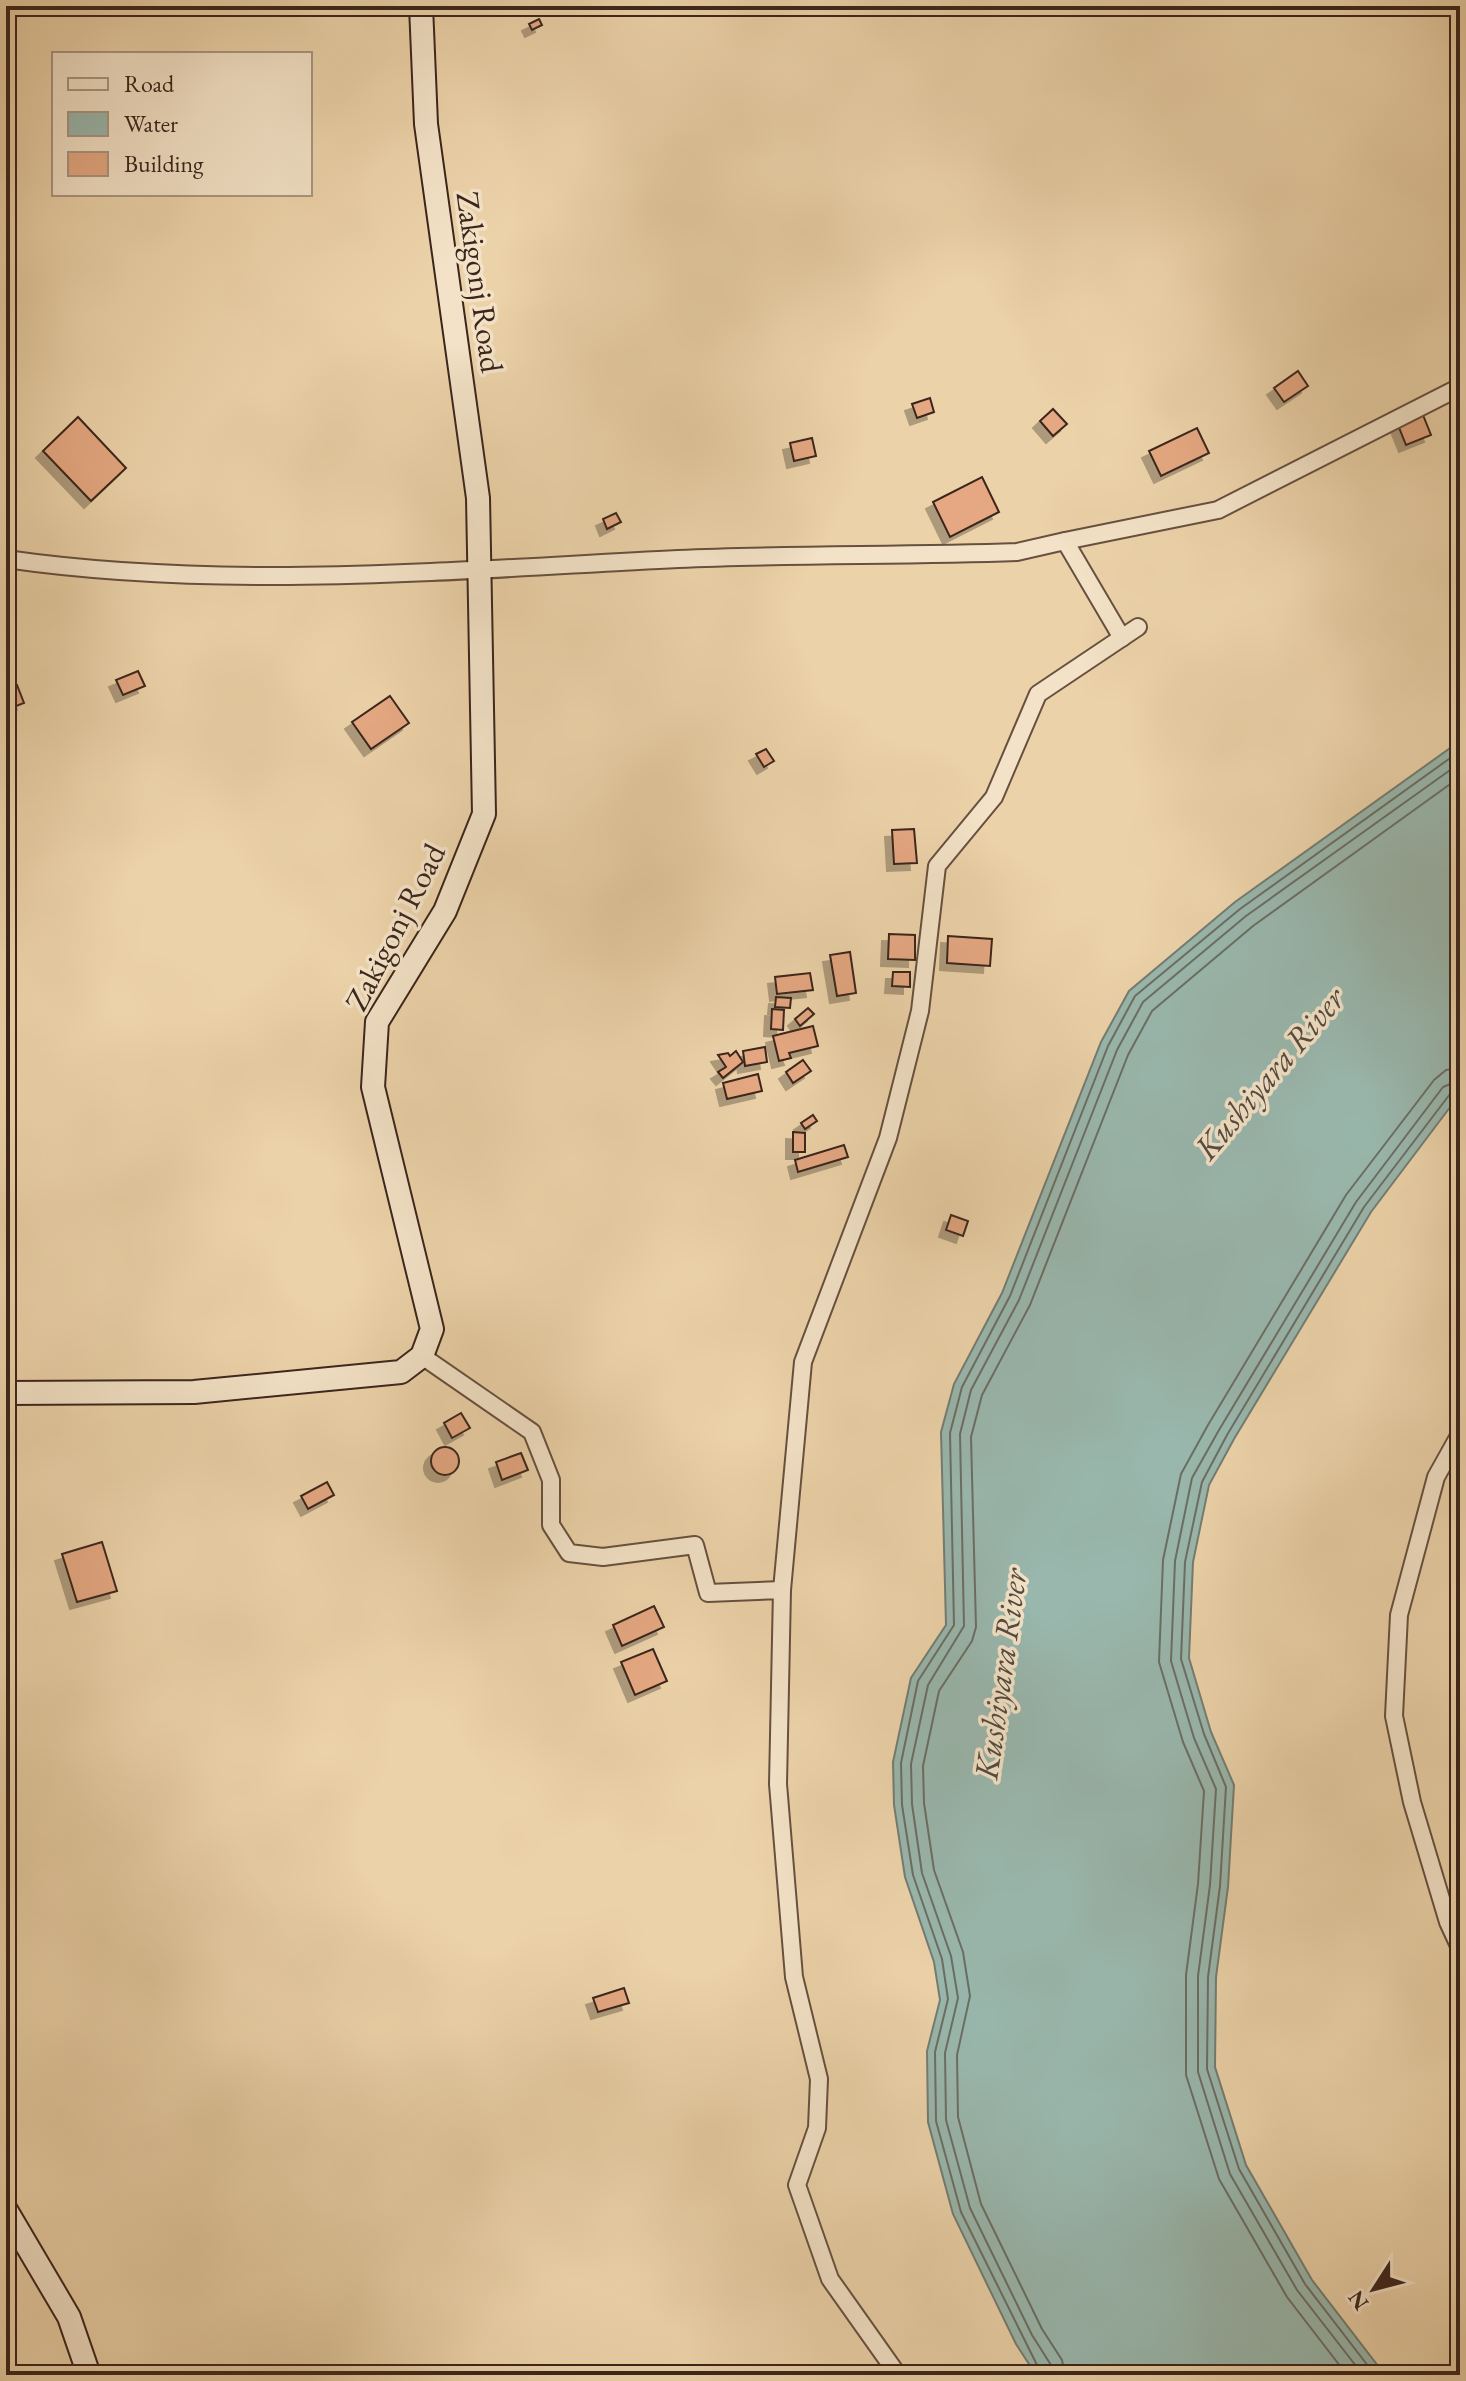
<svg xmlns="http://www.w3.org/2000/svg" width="1466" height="2381" font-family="'EB Garamond',serif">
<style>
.water{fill:#99b7ad;stroke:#737d73;stroke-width:2}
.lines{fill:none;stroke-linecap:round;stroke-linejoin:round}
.shore{stroke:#6a6e64;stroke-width:2}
.building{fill:#e5a882;stroke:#3b251c;stroke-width:2;filter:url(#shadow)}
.street-casing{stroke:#67503f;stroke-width:20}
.secondary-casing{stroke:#3b251c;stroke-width:26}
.street{stroke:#f3e2c7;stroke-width:16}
.secondary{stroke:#f3e2c7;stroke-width:22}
.labels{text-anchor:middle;stroke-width:7;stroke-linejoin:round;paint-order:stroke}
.street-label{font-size:32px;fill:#3b251c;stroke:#f3e2c7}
.water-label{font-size:34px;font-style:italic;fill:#524a40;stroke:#f3e2c7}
</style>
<defs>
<filter id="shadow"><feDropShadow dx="-7" dy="7" stdDeviation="0" flood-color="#0004"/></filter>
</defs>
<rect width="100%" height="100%" fill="#ecd2a9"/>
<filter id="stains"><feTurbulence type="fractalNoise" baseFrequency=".0025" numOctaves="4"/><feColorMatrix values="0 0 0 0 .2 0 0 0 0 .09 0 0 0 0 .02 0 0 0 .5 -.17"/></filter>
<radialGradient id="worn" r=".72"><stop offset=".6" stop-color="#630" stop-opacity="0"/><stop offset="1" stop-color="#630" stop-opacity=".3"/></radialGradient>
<path class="water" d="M1460,741v353l-89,118 -137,227 -25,46 -16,77 -4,96 22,74 23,53 -6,102 -12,90 -1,90 31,98 66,115 73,95h-349l-20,-31 -63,-130 -25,-92 -1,-71 13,-51 -6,-38 -29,-85 -11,-72 -1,-43 18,-84 35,-53 -5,-193 13,-48 48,-91 99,-251 28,-51 106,-89z"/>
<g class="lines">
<g class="shore">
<path d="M1042,2375l-81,-163 -25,-91 -1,-69 13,-53 -6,-40 -29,-84 -11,-70 -1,-42 17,-82 36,-56 -4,-192 12,-46 48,-91 98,-250 27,-50 105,-87 220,-158"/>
<path d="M1052,2375l-1,-10 -19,-30 -62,-127 -24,-88 -1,-67 13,-55 -7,-42 -29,-83 -10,-69 -1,-40 17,-79 36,-59 -4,-192 11,-44 48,-90 98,-250 26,-48 103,-86 214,-153"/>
<path d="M1065,2375l-3,-15 -20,-31 -61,-125 -23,-87 -1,-62 13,-59 -7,-44 -29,-82 -10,-67 -1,-37 16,-75 33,-50 4,-14 -5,-190 11,-42 48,-90 98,-250 24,-44 101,-85 207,-149"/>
<path d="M1347,2375l-60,-78 -68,-118 -33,-104v-100l12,-91 6,-93 -21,-49 -24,-80 4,-102 18,-86 27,-49 138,-230 88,-115 12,-10 14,-2"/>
<path d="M1363,2375l-66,-85 -67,-116 -32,-102v-96l12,-91 6,-96 -22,-51 -23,-77 4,-100 17,-83 27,-48 137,-228 87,-115 17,-7"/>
<path d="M1375,2375l-70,-91 -66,-115 -32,-100 1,-92 12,-91 6,-99 -22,-53 -23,-75 4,-97 17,-80 25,-47 137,-228 86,-113 10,-4"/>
</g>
</g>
<g class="building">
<path d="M539,19l3,6 -10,5 -3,-6z"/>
<path d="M1298,371l10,15 -24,16 -10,-14z"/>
<path d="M930,398l4,14 -17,6 -5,-14z"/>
<path d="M1053,409l14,15 -14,12 -13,-15z"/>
<path d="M1423,415l8,20 -25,10 -8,-20z"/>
<path d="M78,417l48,51 -35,33 -48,-50z"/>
<path d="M1197,428l12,25 -48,23 -12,-25z"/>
<path d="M812,438l4,18 -22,5 -4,-18z"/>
<path d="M982,477l17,35 -49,25 -17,-35z"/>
<path d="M616,513l5,9 -14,7 -4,-10z"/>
<path d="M138,671l7,15 -22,9 -7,-15z"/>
<path d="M17,685l7,18 -18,7v-21z"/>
<path d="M390,696l19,27 -38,26 -19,-27z"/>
<path d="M766,749l8,12 -10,6 -8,-13z"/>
<path d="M914,829l3,34 -23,1 -2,-34z"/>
<path d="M889,934l26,1v25l-27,-1z"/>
<path d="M948,936l44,3 -2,27 -43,-3z"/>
<path d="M850,952l6,41 -19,3 -7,-41z"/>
<path d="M893,972h17v15l-18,-1z"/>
<path d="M810,973l3,17 -36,4 -2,-17z"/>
<path d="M776,997l15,1 -1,10 -15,-1z"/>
<path d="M808,1008l6,6 -14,12 -5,-7z"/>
<path d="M772,1009l12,1 -1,20 -12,-1z"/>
<path d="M813,1026l5,20 -29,7 2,5 -12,3 -6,-25z"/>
<path d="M765,1047l2,15 -22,4 -2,-15z"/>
<path d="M736,1051l7,11 -20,16 -5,-6 8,-5 -8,-12 10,-2 2,3z"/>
<path d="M803,1060l8,11 -18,12 -7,-11z"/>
<path d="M758,1074l4,17 -35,8 -4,-16z"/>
<path d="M813,1115l4,6 -12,8 -4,-6z"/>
<path d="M793,1132l12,1v19h-12z"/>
<path d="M844,1145l4,12 -50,15 -3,-12z"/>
<path d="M951,1215l17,6 -5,15 -17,-6z"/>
<path d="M461,1413l9,15 -18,10 -8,-15z"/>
<circle cx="445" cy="1461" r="14"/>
<path d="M521,1453l7,17 -26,10 -6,-18z"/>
<path d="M327,1482l7,13 -26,14 -7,-13z"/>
<path d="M102,1542l15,49 -40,11 -15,-48z"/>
<path d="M654,1606l10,21 -42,19 -9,-21z"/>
<path d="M653,1649l14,32 -32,14 -14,-33z"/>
<path d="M624,1988l5,15 -31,9 -5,-14z"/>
</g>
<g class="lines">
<defs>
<g id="street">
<path d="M1065,541l153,-31 242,-123"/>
<path d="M6,559c221,32 449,11 672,0 113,-5 226,-3 339,-7l48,-11 57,97"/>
<path d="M422,1356l110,76 19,48v45l18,28 34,4 92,-12 13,48 74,-3 -4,194 16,193 25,102 -2,49 -20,57 33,94 68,96"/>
<path d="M1460,1434l-24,43 -37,138 -5,101 18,86 36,120 12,26"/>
<path d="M782,1590l21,-228 85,-224 32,-127 17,-145 57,-69 44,-103 100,-67"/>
</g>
<g id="secondary">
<path d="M6,1393l188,-1 207,-20 21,-16 10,-27 -59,-242 4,-65 68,-111 39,-97 -6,-316 -52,-374 -5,-118"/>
<path d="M6,2210l63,107 20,58"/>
</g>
</defs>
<use href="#street" class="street-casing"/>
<use href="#secondary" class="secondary-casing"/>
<use href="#street" class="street"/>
<use href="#secondary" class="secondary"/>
</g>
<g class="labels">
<g class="street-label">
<text transform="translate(480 282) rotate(82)" y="11">Zakigonj Road</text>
<text transform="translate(395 927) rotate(-63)" y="11">Zakigonj Road</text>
</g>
<g class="water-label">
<text transform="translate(1269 1073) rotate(-50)" y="12">Kushiyara River</text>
<text transform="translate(1000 1674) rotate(-82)" y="12">Kushiyara River</text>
</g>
</g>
<rect width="1466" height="2381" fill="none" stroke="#ecd2a9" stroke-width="32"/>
<rect x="8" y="8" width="1450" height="2365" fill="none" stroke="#3b251c" stroke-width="4"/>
<rect x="16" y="16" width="1434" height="2349" fill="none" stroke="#3b251c" stroke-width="2"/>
<rect x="52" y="52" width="260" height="144" fill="#f3e2c7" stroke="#a99683" stroke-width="2"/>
<rect x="68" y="78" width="40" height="12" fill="#f3e2c7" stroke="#a99683" stroke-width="2"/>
<text x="124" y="92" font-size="24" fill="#3b251c">Road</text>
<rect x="68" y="112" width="40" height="24" fill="#99b7ad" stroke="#a99683" stroke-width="2"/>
<text x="124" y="132" font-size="24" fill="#3b251c">Water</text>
<rect x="68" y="152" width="40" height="24" fill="#e5a882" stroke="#a99683" stroke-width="2"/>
<text x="124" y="172" font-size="24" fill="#3b251c">Building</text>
<g transform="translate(1374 2289) rotate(234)" stroke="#f3e2c7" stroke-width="6" paint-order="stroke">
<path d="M0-6L14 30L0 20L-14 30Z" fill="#3b251c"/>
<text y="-12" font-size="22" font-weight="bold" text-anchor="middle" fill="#3b251c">N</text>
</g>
<rect width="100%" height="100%" filter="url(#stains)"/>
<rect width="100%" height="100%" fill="url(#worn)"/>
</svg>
